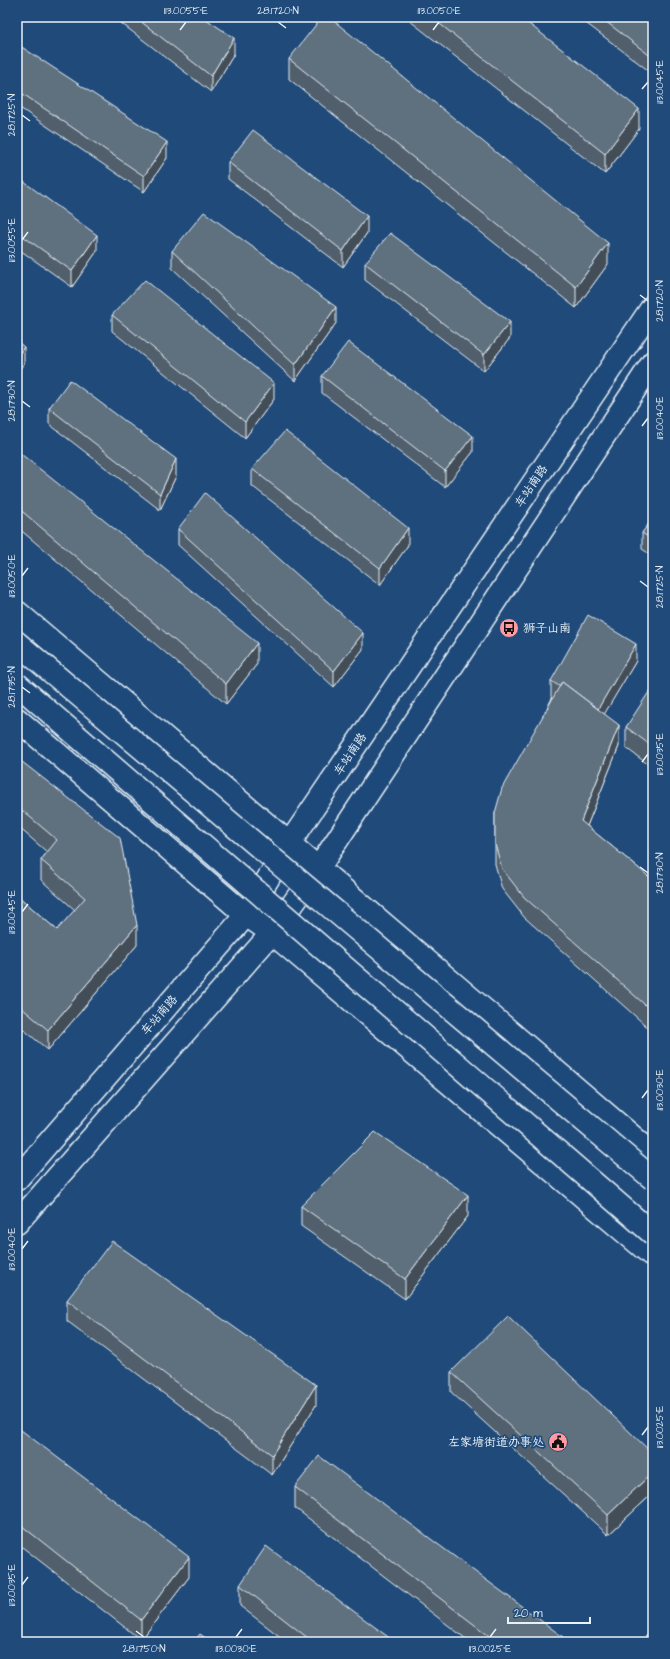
<svg xmlns="http://www.w3.org/2000/svg" width="670" height="1659" font-family="'Architects Daughter','LXGW WenKai TC',sans-serif">
<style>
.lines{fill:none;stroke-linecap:round;stroke-linejoin:round}
.primary-casing{stroke:#e8f1f8;stroke-width:25}
.primary{stroke:#1f4a7a;stroke-width:22}
.primary-bridge-casing{stroke:#e8f1f8;stroke-width:25;stroke-linecap:butt}
.primary-bridge{stroke:#1f4a7a;stroke-width:22}
.wall{fill:#515f6c;stroke:#e8f1f8}
.shaded-wall{fill:#424e58;stroke:#e8f1f8}
.building{fill:#5e6f7e;stroke:#e8f1f8}
.ticks{fill:none;stroke:#e8f1f8;stroke-width:1.5}
.labels{text-anchor:middle;stroke-width:3.5;stroke-linejoin:round;paint-order:stroke}
.street-label{font-size:12px;fill:#e8f1f8;stroke:#1f4a7a}
.poi-label{font-size:12px;fill:#e8f1f8;stroke:#1f4a7a;text-anchor:start}
.neatline{fill:none;stroke:#e8f1f8;stroke-width:1.5}
.ticks-label{font-size:10px;text-anchor:middle;fill:#e8f1f8}
</style>
<rect width="100%" height="100%" fill="#1f4a7a"/>
<filter id="ink" filterUnits="userSpaceOnUse"><feTurbulence type="fractalNoise" baseFrequency=".025" numOctaves="2"/><feDisplacementMap in="SourceGraphic" scale="8" xChannelSelector="R" yChannelSelector="G"/><feConvolveMatrix kernelMatrix="1 2 1 2 8 2 1 2 1" color-interpolation-filters="sRGB"/></filter>
<g filter="url(#ink)">
<g class="lines">
<defs>
<g id="primary">
<path d="M17,612c213,179 424,362 636,542"/>
<path d="M17,719l229,196 26,18 381,323"/>
<path d="M17,1179l229,-264 43,-71 364,-538"/>
<path d="M17,1223l255,-290 46,-64 335,-507"/>
</g>
</defs>
<use href="#primary" class="primary-casing"/>
<use href="#primary" class="primary"/>
<defs>
<g id="primary-bridge">
<path d="M17,643l636,536"/>
<path d="M17,684l636,550"/>
</g>
</defs>
<use href="#primary-bridge" class="primary-bridge-casing"/>
<use href="#primary-bridge" class="primary-bridge"/>
</g>
<g class="wall">
<path d="M60,17h8l-3,4z"/>
<path d="M113,17h90l31,37 -23,38z"/>
<path d="M405,17h115l119,112 -34,45z"/>
<path d="M578,17h75v57z"/>
<path d="M17,44l150,114 -23,34 -127,-86z"/>
<path d="M289,59l319,205 -32,44 -287,-229z"/>
<path d="M228,162l139,71 -24,34 -115,-88z"/>
<path d="M17,177l80,74 -25,36 -55,-39z"/>
<path d="M172,251l164,72 -41,58 -123,-113z"/>
<path d="M365,263l145,75 -26,33 -119,-91z"/>
<path d="M112,315l162,84 -29,39 -133,-107z"/>
<path d="M322,376l151,76 -28,35 -123,-94z"/>
<path d="M49,408l127,68 -16,34 -111,-86z"/>
<path d="M17,460l240,204 -31,40 -209,-177z"/>
<path d="M252,469l156,76 -28,40 -128,-99z"/>
<path d="M653,518v38l-11,-7v-16z"/>
<path d="M178,529l185,120 -29,38 -156,-142z"/>
<path d="M636,661l-32,53 15,32 -32,80 66,54v152l-129,-115 -22,-28 -7,-25v-51l57,-115 -1,-1v-16z"/>
<path d="M653,695v73l-27,-20v-21z"/>
<path d="M17,758l120,187 -89,105 -31,-26v-129l40,35 18,-20 -34,-30v-20l6,-8 -30,-26z"/>
<path d="M301,1206l167,10 -63,83 -104,-73z"/>
<path d="M67,1300l249,105 -44,70 -205,-154z"/>
<path d="M451,1372l202,82v39l-45,42 -157,-143z"/>
<path d="M17,1427l172,150 -48,63 -124,-97z"/>
<path d="M295,1487l268,155h-93l-175,-134z"/>
<path d="M240,1585l155,57h-108l-47,-36z"/>
</g>
<g class="shaded-wall">
<path d="M234,38v16l-23,38v-16z"/>
<path d="M639,109v20l-34,45v-20z"/>
<path d="M167,142v16l-23,34v-16z"/>
<path d="M367,216v17l-24,34v-16z"/>
<path d="M97,235v16l-25,36v-16z"/>
<path d="M608,243v21l-32,44v-21z"/>
<path d="M336,307v16l-41,58v-16z"/>
<path d="M510,322v16l-26,33v-16z"/>
<path d="M24,347v16l-7,11v-17z"/>
<path d="M274,383v16l-29,39v-16z"/>
<path d="M473,436v16l-28,35v-16z"/>
<path d="M176,459v17l-16,34v-16z"/>
<path d="M408,528v17l-28,40v-17z"/>
<path d="M363,633v16l-29,38v-16z"/>
<path d="M257,643v21l-31,40v-20z"/>
<path d="M636,644v17l-40,67v-16z"/>
<path d="M619,725v21l-38,95v-20z"/>
<path d="M137,925v20l-89,105v-20z"/>
<path d="M468,1195v21l-63,83v-20z"/>
<path d="M316,1385v20l-44,70v-20z"/>
<path d="M653,1472v21l-45,42v-20z"/>
<path d="M189,1557v20l-48,63v-20z"/>
<path d="M563,1637v5h-3z"/>
</g>
<g class="building">
<path d="M135,17h68l31,21 -23,38z"/>
<path d="M322,17h7l279,226 -32,44 -287,-228z"/>
<path d="M431,17h89l119,92 -34,45z"/>
<path d="M600,17h53v41z"/>
<path d="M17,44l150,98 -23,34 -127,-86z"/>
<path d="M253,130l114,86 -24,35 -115,-89z"/>
<path d="M17,177l80,58 -25,36 -55,-39z"/>
<path d="M204,212l132,95 -41,58 -123,-114z"/>
<path d="M390,233l120,89 -26,33 -119,-92z"/>
<path d="M145,280l129,103 -29,39 -133,-107z"/>
<path d="M17,341l7,6 -7,10z"/>
<path d="M348,342l125,94 -28,35 -123,-95z"/>
<path d="M70,380l106,79 -16,35 -111,-86z"/>
<path d="M285,431l123,97 -28,40 -128,-99z"/>
<path d="M21,454l236,189 -31,41 -209,-177v-47z"/>
<path d="M205,493l158,140 -29,38 -156,-142z"/>
<path d="M653,518v22l-11,-7z"/>
<path d="M588,615l48,29 -38,65 -36,-27 -3,4 -8,-5z"/>
<path d="M562,682l57,43 -38,96 72,59v132l-129,-115 -22,-28 -7,-25v-31l7,-25z"/>
<path d="M649,692l4,3v52l-27,-20z"/>
<path d="M17,758l103,80 17,87 -89,105 -31,-26v-109l40,35 28,-32 -44,-38 16,-20 -40,-34z"/>
<path d="M375,1132l93,63 -63,84 -104,-73z"/>
<path d="M112,1241l204,144 -44,70 -205,-155z"/>
<path d="M508,1316l145,138v18l-45,43 -157,-143z"/>
<path d="M17,1427l172,130 -48,63 -124,-98z"/>
<path d="M319,1456l244,181 -3,5h-63l-202,-155z"/>
<path d="M266,1546l129,96h-82l-73,-57z"/>
<path d="M653,1626v16h-11z"/>
<path d="M200,1634l11,8h-18z"/>
</g>
</g>
<path class="ticks" d="M278,22l8,6M180,30l6,-8M433,30l6,-8M642,89l6,-7M22,115l8,6M22,240l6,-8M640,295l8,6M22,401l8,6M642,426l6,-8M22,576l6,-8M640,581l8,6M22,687l8,6M642,762l6,-8M640,867l8,6M22,912l6,-8M642,1098l6,-8M22,1249l6,-8M642,1435l6,-8M22,1585l6,-8M136,1631l8,6M236,1637l6,-8M490,1637l6,-8"/>
<defs>
<symbol id="bus-disc" viewBox="-11 -11 22 22"><circle r="9.5" fill="#ff9aa2" stroke="#1f4a7a"/><path d="M-5-6H5V4H4V6H2V4H-2V6H-4V4H-5ZM-3.5-4V0h7V-4ZM-3.5 1.2v1.5H-2V1.2ZM2 1.2v1.5H3.5V1.2Z" fill="#111"/></symbol>
<symbol id="civic-disc" viewBox="-11 -11 22 22"><circle r="9.5" fill="#ff9aa2" stroke="#1f4a7a"/><path d="M-.6-6.5H3V-4.5H.6V-3L4-1V1h2V6H-6V1h2V-1L-.6-3ZM-1.2 2.5V6h2.4V2.5Z" fill="#111"/></symbol>
</defs>
<g fill-rule="evenodd">
<use href="#bus-disc" x="498" y="617" width="22" height="22"/>
<use href="#civic-disc" x="547" y="1431" width="22" height="22"/>
</g>
<g class="labels">
<g class="street-label">
<text transform="translate(531 486) rotate(-56)" y="4">车站南路</text>
<text transform="translate(350 754) rotate(-56)" y="4">车站南路</text>
<text transform="translate(159 1015) rotate(-49)" y="4">车站南路</text>
</g>
<g class="poi-label">
<text x="523" y="632">狮子山南</text>
<text x="544" y="1446" text-anchor="end">左家塘街道办事处</text>
</g>
</g>
<rect width="670" height="1659" fill="none" stroke="#1f4a7a" stroke-width="44"/>
<path d="M508 1617v6h82v-6" fill="none" stroke="#e8f1f8" stroke-width="2"/>
<text x="514" y="1617" font-size="12" fill="#e8f1f8" stroke="#1f4a7a" stroke-width="3" paint-order="stroke">20 m</text>
<rect x="22" y="22" width="626" height="1615" class="neatline"/>
<g class="ticks-label">
<text x="186" y="14">113.0055°E</text>
<text x="278" y="14">28.1720°N</text>
<text x="439" y="14">113.0050°E</text>
<text transform="translate(659 82) rotate(-90)" y="4">113.0045°E</text>
<text transform="translate(11 115) rotate(-90)" y="4">28.1725°N</text>
<text transform="translate(11 240) rotate(-90)" y="4">113.0055°E</text>
<text transform="translate(659 301) rotate(-90)" y="4">28.1720°N</text>
<text transform="translate(11 401) rotate(-90)" y="4">28.1730°N</text>
<text transform="translate(659 418) rotate(-90)" y="4">113.0040°E</text>
<text transform="translate(11 576) rotate(-90)" y="4">113.0050°E</text>
<text transform="translate(659 587) rotate(-90)" y="4">28.1725°N</text>
<text transform="translate(11 687) rotate(-90)" y="4">28.1735°N</text>
<text transform="translate(659 754) rotate(-90)" y="4">113.0035°E</text>
<text transform="translate(659 873) rotate(-90)" y="4">28.1730°N</text>
<text transform="translate(11 912) rotate(-90)" y="4">113.0045°E</text>
<text transform="translate(659 1090) rotate(-90)" y="4">113.0030°E</text>
<text transform="translate(11 1249) rotate(-90)" y="4">113.0040°E</text>
<text transform="translate(659 1427) rotate(-90)" y="4">113.0025°E</text>
<text transform="translate(11 1585) rotate(-90)" y="4">113.0035°E</text>
<text x="144" y="1652">28.1750°N</text>
<text x="236" y="1652">113.0030°E</text>
<text x="490" y="1652">113.0025°E</text>
</g>
</svg>
